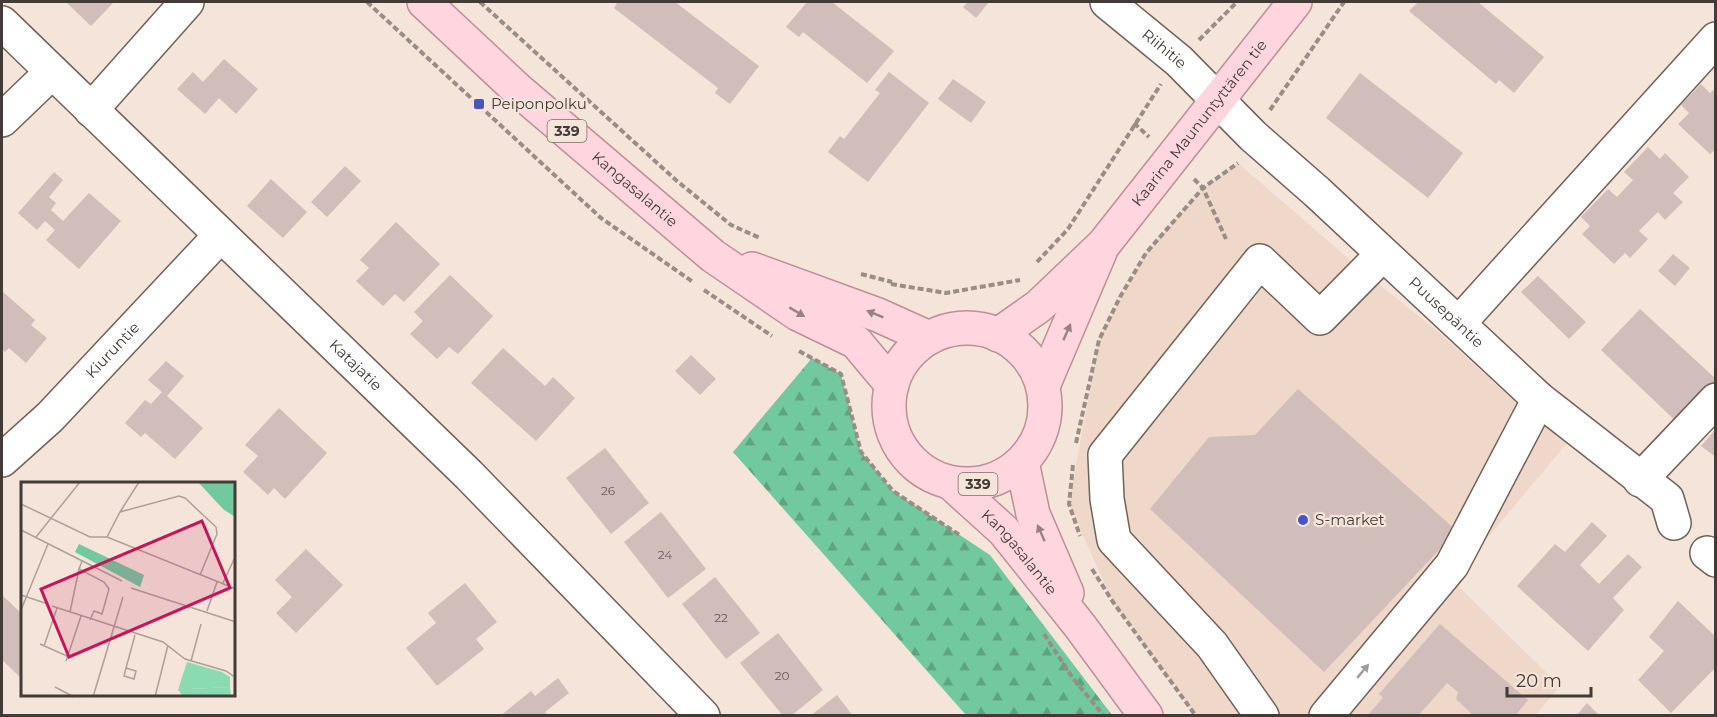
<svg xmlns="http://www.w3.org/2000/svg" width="1717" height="717" font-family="Montserrat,sans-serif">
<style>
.built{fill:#efd7c9}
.forest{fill:url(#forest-firs)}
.building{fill:#d1bdba}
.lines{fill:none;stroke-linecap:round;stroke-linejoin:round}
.minor-casing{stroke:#716259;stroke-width:36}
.major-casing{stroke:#bd8e97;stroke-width:36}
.path{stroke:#998d86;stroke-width:4;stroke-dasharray:6 3;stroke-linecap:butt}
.minor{stroke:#fff;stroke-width:33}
.major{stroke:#ffd6df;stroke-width:33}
.oneway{fill:#978183}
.oneway2{fill:#a09d9b}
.poi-dot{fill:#4853c8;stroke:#f5e4da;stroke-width:2}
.labels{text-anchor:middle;stroke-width:4.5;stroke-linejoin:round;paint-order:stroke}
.number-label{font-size:12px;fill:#665c58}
.shield{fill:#f5e4da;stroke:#786e68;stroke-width:1.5}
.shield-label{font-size:14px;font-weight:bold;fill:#423b37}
.street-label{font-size:15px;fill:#423b37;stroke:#f5e4da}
.poi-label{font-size:15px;fill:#423b37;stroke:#f5e4da;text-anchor:start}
.inset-road{fill:none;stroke:#ada099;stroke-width:1.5}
.view{fill:#c2185b;fill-opacity:0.15;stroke:#c2185b;stroke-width:3}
.inset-edge{fill:none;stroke:#423b37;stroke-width:3}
</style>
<defs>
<pattern id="forest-firs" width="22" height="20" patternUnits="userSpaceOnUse" patternTransform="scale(1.5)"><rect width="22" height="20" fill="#72c89f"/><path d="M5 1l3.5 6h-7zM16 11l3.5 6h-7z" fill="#5fa482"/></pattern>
</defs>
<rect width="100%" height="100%" fill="#f5e4da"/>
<path class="built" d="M1238,163l127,110 71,57 95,86 37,26 -116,138 108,106 -24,29h-340l-83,-113 -44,-98 30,-165 47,-86 57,-65z"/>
<path class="forest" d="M812,358l29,16 20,78 32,39 97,64 122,160h-146l-233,-263z"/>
<g class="building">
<path d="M66,2h48l-23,24z"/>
<path d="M615,2h60l84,64 -29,38 -15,-11 3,-5 -104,-80 3,-5z"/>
<path d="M807,2h25l62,49 -27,32 -64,-51 -4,5 -13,-10z"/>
<path d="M968,2h21l-13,16 -13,-11z"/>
<path d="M1418,2h60l66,55 -30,36 -15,-13 -3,4 -87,-73z"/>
<path d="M224,59l34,30 -22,25 -17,-16 -14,16 -28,-25 16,-17 10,10z"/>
<path d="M889,72l40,31 -61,79 -40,-30 12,-16 4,3 36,-46 -5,-3z"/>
<path d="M1360,73l103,80 -35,45 -102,-80z"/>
<path d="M953,79l33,23 -15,21 -33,-24z"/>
<path d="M1701,84l9,9 6,-5v61l-6,5 -32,-30 11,-11 -8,-8z"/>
<path d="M1648,147l12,12 5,-6 24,24 -16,16 10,9 -18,18 -7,-8 -19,19 9,8 -18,19 -5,-5 -11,11 -32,-30 8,-8 -9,-9 27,-28 9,8 16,-17 -9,-8z"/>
<path d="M345,166l16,15 -34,36 -16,-15z"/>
<path d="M54,172l9,8 -14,17 7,6 -5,7 12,11 26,-28 32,28 -42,48 -33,-29 9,-10 -10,-9 -8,9 -19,-17z"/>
<path d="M271,179l36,33 -24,26 -36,-32z"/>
<path d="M396,222l44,42 -36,38 -9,-8 -12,12 -27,-25 13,-13 -9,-8z"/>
<path d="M1673,254l17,14 -15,18 -17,-15z"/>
<path d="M450,275l43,41 -35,38 -9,-7 -12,12 -27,-25 13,-13 -9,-9z"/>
<path d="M1538,276l48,46 -17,17 -48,-47z"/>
<path d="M2,291l33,29 -4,5 16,13 -21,25 -17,-15 -4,4 -3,-3z"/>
<path d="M1640,309l76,70v10l-35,37 -80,-76z"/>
<path d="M503,348l42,38 8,-9 22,21 -39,43 -65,-58z"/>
<path d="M691,355l25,24 -16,16 -25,-24z"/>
<path d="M166,361l18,15 -17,20 36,32 -28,31 -30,-26 -4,4 -16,-14 20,-23 6,4 11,-12 -14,-12z"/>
<path d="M1298,389l159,142 -133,141 -174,-163 59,-72 46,-2z"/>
<path d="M279,408l48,45 -42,46 -11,-11 -6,7 -25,-23 15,-16 -13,-11z"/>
<path d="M1716,429v28l-15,-11z"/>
<path d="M605,448l44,55 -38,31 -45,-56z"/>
<path d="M661,512l45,57 -38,29 -44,-56z"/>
<path d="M1592,522l15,14 -27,29 19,19 29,-30 14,13 -29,31 11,12 -36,41 -71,-65 38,-42 10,8z"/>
<path d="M306,549l37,36 -47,48 -20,-20 16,-16 -17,-17z"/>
<path d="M715,577l45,56 -34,26 -44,-55z"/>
<path d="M465,583l32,39 -21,17 8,10 -47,37 -31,-38 30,-25 -8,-10z"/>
<path d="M2,595l20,19v60l-2,3 -18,-17z"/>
<path d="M1678,601l38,36v30l-45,46 -33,-33 26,-29 -15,-14z"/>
<path d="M1440,624l88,76 -13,16h-41l-18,-17 2,-7 -11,-9 -29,33h-51l16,-18 -4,-4z"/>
<path d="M778,633l45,57 -32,26h-8l-43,-53z"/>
<path d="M558,678l11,15 -24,19 3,4h-48l31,-25 4,5z"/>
<path d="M837,695l16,21h-43z"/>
<path d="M1587,703l13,13h-24z"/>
</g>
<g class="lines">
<defs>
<g id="minor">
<path id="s1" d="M1107,2l72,59 74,75 64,56 222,207 128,100 7,24"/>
<path id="s2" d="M2,23l467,452 234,241"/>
<path d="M91,110l96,-108"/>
<path d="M2,120l50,-48"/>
<path d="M1459,323l257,-284"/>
<path id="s3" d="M2,460l48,-43 170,-181"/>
<path d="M1640,480l76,-80"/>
<path d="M1707,553l9,7"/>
<path d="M1262,716l-50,-71 -98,-105 -7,-41 -2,-44 155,-194 60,57 63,-64"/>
<path d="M1326,716l126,-151 87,-166"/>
</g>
<g id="major">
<path id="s4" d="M424,2l93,87 196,167 85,58 58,28 36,43"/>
<path d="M752,269l126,46 51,23"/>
<circle cx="967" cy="406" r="78"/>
<path id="s5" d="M998,335l41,-29 65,-62 191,-242"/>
<path d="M1043,386l57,-134"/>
<path d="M1022,462l11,52 34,79"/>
<path id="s6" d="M952,484l52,47 76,95 66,90"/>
</g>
</defs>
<use href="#minor" class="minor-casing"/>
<use href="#major" class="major-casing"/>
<g class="path">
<path d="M367,2l234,216 92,64"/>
<path d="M480,2l197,179 54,44 29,13"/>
<path d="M1199,40l38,-38"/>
<path d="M1270,110l74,-108"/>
<path d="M1134,123l15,14"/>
<path d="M1194,179l9,9 23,51"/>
<path d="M1037,262l31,-33 93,-145"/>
<path d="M861,274l31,8"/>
<path d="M891,284l55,9 74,-13"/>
<path d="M704,290l68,46"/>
<path d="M799,351l42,23 20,78 32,39 68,45"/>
<path d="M1076,443l23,-103 21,-43 26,-44 57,-65 35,-25"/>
<path d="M1073,465l-4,39 11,32"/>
<path d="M1092,569l21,33 83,114"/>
<path d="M1044,634l28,43 32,39"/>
</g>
<use href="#minor" class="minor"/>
<use href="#major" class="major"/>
</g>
<defs><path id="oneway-solid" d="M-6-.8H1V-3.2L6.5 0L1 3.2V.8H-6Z" transform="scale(1.5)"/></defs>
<g class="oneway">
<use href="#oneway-solid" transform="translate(797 312) rotate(31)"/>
<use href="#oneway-solid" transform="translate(875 314) rotate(-158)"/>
<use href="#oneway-solid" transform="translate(1067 332) rotate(-66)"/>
<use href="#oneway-solid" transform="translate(1041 533) rotate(-114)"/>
</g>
<use class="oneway2" href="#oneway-solid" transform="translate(1363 671) rotate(-50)"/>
<g class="poi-dot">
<rect x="473" y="98" width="12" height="12" rx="3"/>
<circle cx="1303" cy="520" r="6"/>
</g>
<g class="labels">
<g class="number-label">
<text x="608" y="495">26</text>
<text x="665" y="559">24</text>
<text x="721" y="622">22</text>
<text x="782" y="680">20</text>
</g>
<g class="shield">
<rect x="547.5" y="120" width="39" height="22" rx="4.5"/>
<rect x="958.5" y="473" width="39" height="22" rx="4.5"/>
</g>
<g class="shield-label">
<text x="567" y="136">339</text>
<text x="978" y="489">339</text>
</g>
<g class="street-label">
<text dy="5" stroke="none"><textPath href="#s1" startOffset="74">Riihitie</textPath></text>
<text dy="5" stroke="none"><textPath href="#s5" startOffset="294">Kaarina Maununtyttären tie</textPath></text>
<text dy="5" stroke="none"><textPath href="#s4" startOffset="282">Kangasalantie</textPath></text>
<text dy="5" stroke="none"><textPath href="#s1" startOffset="460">Puusepäntie</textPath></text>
<text dy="5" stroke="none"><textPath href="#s3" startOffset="156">Kiuruntie</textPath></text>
<text dy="5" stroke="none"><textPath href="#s2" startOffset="492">Katajatie</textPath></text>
<text dy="5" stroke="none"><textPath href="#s6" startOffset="96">Kangasalantie</textPath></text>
</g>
<g class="poi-label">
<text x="491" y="109">Peiponpolku</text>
<text x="1315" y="525">S-market</text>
</g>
</g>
<g transform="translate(21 482)">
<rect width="214" height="214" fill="#f5e4da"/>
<path d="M166,180l35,10 8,5v10l-41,2v7h-6l-5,-6z" fill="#8adab2"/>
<path d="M177,0h37v35l-12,-8zM58,62l65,31 -4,12 -65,-35z" fill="#72c89f"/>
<path d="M209,205l1,9h-42l-1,-7z" fill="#8adab2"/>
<path class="inset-road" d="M0,22l69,33h17l129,52M99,30l19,-30M0,48l101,51M15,55l44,-55M86,55l13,-25 59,-16 6,2 31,29 1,7 -17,41M61,79l-3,8 25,13 5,7 -7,25 -8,-3 -4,9M202,101l13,-28M110,106l105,34M0,113l27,9M31,124l111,36 22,17 41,12 10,7M0,128l27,-66M186,129l10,-29M49,130l9,-43M19,162l27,12M23,164l13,-38M45,179l15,-45M170,179l10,-37M105,186l10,3 -2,8 -10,-3 2,-8 9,-33M34,205l19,10M72,215l30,-100M134,215l13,-52"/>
<path class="view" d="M181,39l28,67 -161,69 -28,-68z"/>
<rect width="214" height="214" class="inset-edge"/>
</g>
<rect width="1717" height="717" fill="none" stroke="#423b37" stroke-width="6"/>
<path d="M1507 687v9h84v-9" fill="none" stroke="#423b37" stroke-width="3"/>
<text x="1516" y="687" font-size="18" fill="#423b37" stroke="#f5e4da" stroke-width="4.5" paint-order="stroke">20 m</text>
</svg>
